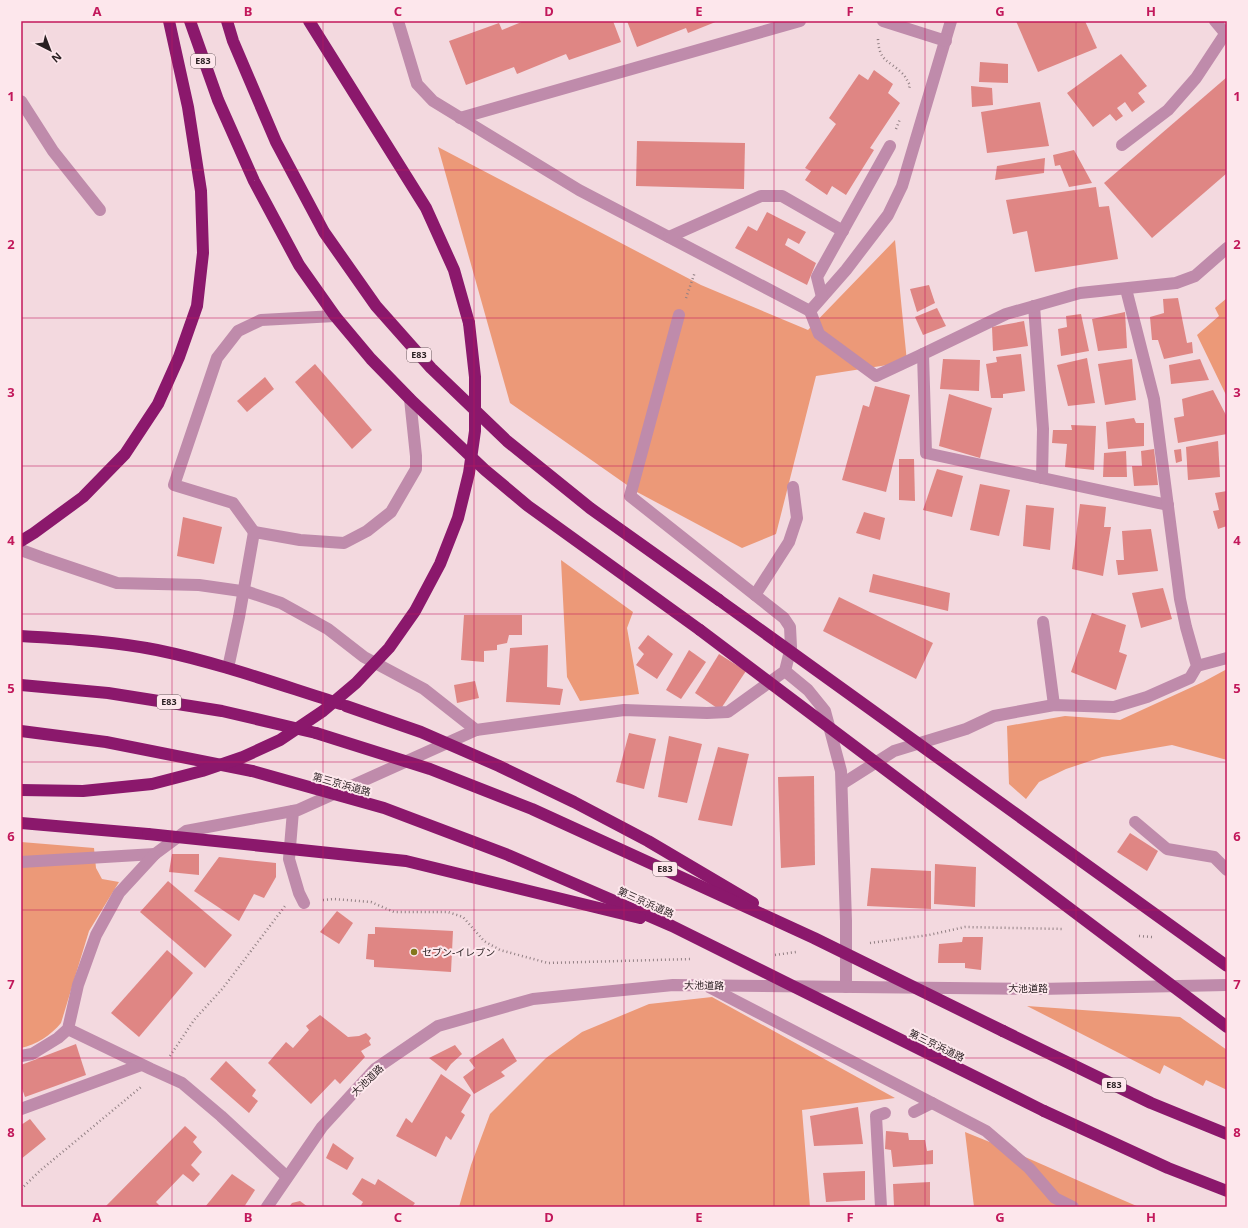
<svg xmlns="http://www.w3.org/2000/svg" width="1248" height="1228" font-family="'Noto Sans','Noto Sans JP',sans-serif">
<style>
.forest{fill:#ec9978}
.building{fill:#df8684}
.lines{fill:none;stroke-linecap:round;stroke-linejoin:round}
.path{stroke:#928084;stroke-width:2.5;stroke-dasharray:1 3;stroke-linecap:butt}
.minor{stroke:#bf8bab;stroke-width:12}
.highway{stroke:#8b186c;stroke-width:12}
.highway-bridge{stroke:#8b186c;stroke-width:12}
.grid{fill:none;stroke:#c2185b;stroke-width:1;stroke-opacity:0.55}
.poi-dot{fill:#83781d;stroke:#fde7ec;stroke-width:1.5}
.labels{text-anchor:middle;stroke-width:4;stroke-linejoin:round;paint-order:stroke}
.shield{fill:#fde7ec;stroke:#695b5e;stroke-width:1}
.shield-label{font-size:9px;font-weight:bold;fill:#291f21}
.street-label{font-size:10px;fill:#291f21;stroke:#fde7ec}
.poi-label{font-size:10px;fill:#291f21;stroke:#fde7ec;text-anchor:start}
.neatline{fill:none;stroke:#c2185b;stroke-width:1.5}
.grid-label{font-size:13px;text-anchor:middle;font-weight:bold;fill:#c2185b}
</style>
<rect width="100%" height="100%" fill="#f3d9df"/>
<g class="forest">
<path d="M438,147l263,138 107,45 87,-90 12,122 -91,14 -40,158 -34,14 -105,-56 -127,-89z"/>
<path d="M1227,298v99l-30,-62 22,-19 -4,-8z"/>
<path d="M561,560l72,52 -6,16 12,66 -59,7 -13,-24z"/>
<path d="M1227,669v91l-55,-15 -70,12 -36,12 -27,13 -13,17 -17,-15 -2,-58 58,-10 55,4 83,-38z"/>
<path d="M21,842l73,6 2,20 6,11 17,3 -30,49 -28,92c-10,12 -25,22 -40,25z"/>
<path d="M712,997l183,101 -93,12 8,97h-351l12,-42 19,-51 56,-56 36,-26 67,-28z"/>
<path d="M1027,1006l153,11 47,33v40l-21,-10 -3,6 -39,-21 -4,9z"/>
<path d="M965,1132c59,23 116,51 174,75h-165z"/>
</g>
<g class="building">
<path d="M524,21h89l8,21 -52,18 -3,-6 -49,20 -3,-7 -48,18 -17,-44 50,-18 3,7z"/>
<path d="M627,21h91l-30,12 -2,-5 -49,19z"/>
<path d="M1016,21h69l12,27 -59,24z"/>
<path d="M1121,54l26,32 -9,7 7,9 -13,10 -7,-10 -8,6 6,8 -7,5 -6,-7 -17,13 -26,-34z"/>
<path d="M980,62l28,2v19l-29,-1z"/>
<path d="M874,70l19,14 -5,9 12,10 -30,45 4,2 -28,45 -14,-9 -5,9 -22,-15 6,-9 -6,-3 31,-44 -7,-6 30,-44 9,6z"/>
<path d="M1227,77v96l-75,65 -48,-55z"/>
<path d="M971,86l21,2 1,17 -21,2z"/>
<path d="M1040,102l9,44 -62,7 -6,-41z"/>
<path d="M637,141l108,2 -1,46 -108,-3z"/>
<path d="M1074,150l18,33 -23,4 -9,-22 -5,1 -2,-11z"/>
<path d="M1045,158l-1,15 -49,7 2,-14z"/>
<path d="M1096,187l3,20 10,-1 9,53 -83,13 -8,-41 -14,3 -7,-34z"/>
<path d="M767,212l39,20 -7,12 -11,-6 -3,7 31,18 -9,22 -72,-37 13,-22 9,5z"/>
<path d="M929,285l6,18 -18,9 -7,-23z"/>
<path d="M1178,298l9,45 5,-1 1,11 -29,6 -6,-19h-6l-2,-23 14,-4 -1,-14z"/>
<path d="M937,308l9,18 -23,9 -8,-18z"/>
<path d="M1125,312l2,36 -29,3 -6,-32z"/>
<path d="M1081,314l8,37 -28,5 -3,-27 9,-2 -1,-11z"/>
<path d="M1024,321l4,25 -35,5 -1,-24z"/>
<path d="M1021,354l4,37 -22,3v4h-12l-5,-34 11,-2 -1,-5z"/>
<path d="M1087,358l8,45 -27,3 -11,-41z"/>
<path d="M943,359l37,1 -1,31 -39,-2z"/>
<path d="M1132,359l4,41 -31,5 -7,-41z"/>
<path d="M1200,359l9,21 -38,4 -2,-19z"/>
<path d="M315,364l57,66 -20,19 -57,-67z"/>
<path d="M265,377l9,12 -27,23 -10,-11z"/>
<path d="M875,386l35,9 -24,97 -44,-12 21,-75 6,2z"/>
<path d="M1213,390l14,27v17l-49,9 -4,-25 10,-2 -2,-17z"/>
<path d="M949,394l43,14 -12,50 -41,-12z"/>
<path d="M1134,418l2,5h8v23l-36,3 -2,-27z"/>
<path d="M1071,425l25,1 -2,44 -29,-3 2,-23 -15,-1 1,-13h19z"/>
<path d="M1218,441l2,36 -32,3 -2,-33z"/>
<path d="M1154,449l4,36 -24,1 -2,-20h10l-1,-15z"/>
<path d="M1181,449l1,12 -6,2 -2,-13z"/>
<path d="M1126,451l1,26h-24l1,-24z"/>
<path d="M899,459h15l1,42 -16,-1z"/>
<path d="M937,469l26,7 -11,41 -29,-7z"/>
<path d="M980,484l30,6 -11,46 -29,-6z"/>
<path d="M1227,491v35l-9,3 -5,-18 6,-1 -4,-17z"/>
<path d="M1080,504l26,3 -2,20h7l-8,49 -31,-7z"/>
<path d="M1026,505l28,3 -4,42 -27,-4z"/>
<path d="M864,512l21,6 -5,22 -24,-7z"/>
<path d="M183,517l39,10 -8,37 -37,-8z"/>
<path d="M1151,529l7,42 -40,4 -2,-15h8l-2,-29z"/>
<path d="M873,574l77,19 -2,18 -79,-19z"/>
<path d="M1163,588l9,31 -31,9 -9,-35z"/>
<path d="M839,597l94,46 -17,36 -93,-48z"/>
<path d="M1092,613l34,12 -7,27 8,3 -11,35 -45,-18z"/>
<path d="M464,615h58v20h-13l-2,8 -10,2v5l-13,1v11l-23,-2z"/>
<path d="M648,635l25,19 -16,25 -21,-14 8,-11 -6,-6z"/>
<path d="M548,645l-1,42 16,2 -3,16 -54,-3 4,-54z"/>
<path d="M689,650l17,12 -25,37 -15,-9z"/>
<path d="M719,654l27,17 -26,39 -25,-17z"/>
<path d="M475,681l4,17 -22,5 -3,-18z"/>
<path d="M629,733l27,6 -12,50 -28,-7z"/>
<path d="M669,736l33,8 -15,59 -29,-6z"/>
<path d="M718,747l31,7 -17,72 -34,-6z"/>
<path d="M814,776l1,89 -34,3 -3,-91z"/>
<path d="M1130,833l28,18 -11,20 -30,-19z"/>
<path d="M172,854h27v21l-30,-3z"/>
<path d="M219,857l57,6v14l-12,21 -10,-4 -15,27 -45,-30z"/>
<path d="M935,864l41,3 -1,40 -41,-3z"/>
<path d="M871,868l60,3v38l-64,-3z"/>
<path d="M168,881l64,54 -27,33 -65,-56z"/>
<path d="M337,911l16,12 -14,21 -19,-12z"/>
<path d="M375,927l78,4 -2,41 -77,-5v-7l-8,-1 2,-25h7z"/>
<path d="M963,937h20l-2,33 -16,-2v-5h-27l1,-19 23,-2z"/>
<path d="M167,950l26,23 -54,64 -28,-24z"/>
<path d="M320,1015l28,22 11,-1 7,-3 5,5 -2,3 2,4 -10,6 4,6 -25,27 -5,-5 -24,25 -43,-41 18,-21 7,6 16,-18 -3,-4z"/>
<path d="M503,1038l14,23 -16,11 4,4 -31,18 -11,-17 12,-9 -6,-8z"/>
<path d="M76,1044l10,31 -61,22 -4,-11v-21z"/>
<path d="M455,1045l7,9 -11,10 -5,7 -17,-13z"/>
<path d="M226,1061l30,29 -4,6 6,5 -9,12 -39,-34z"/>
<path d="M441,1074l30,21 -10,17 4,3 -14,25 -5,-4 -10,21 -40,-21 10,-18 6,5z"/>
<path d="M858,1107l5,37 -49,2 -4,-30z"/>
<path d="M30,1119l16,20 -25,20v-34z"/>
<path d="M185,1126l12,11 -4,5 9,10 -11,13 9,9 -7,8 -10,-8 -27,28 5,5h-56z"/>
<path d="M886,1131l22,2 1,7h16l2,11 6,-1v14l-40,3 -2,-17 -6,-1z"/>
<path d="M333,1143l21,15 -7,12 -21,-12z"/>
<path d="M865,1171v29l-39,2 -3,-29z"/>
<path d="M232,1174l23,16 -11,17h-39z"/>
<path d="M362,1178l13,7 3,-6 37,24 -3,4h-52l3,-5 -11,-8z"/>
<path d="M930,1182v25h-36l-1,-23z"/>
<path d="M300,1201l8,6h-19l3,-4z"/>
</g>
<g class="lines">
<g class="path">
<path d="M878,39c1,23 11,21 25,35 3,3 4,7 7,11l-1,4"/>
<path d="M896,129l4,-10"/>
<path d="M686,298l9,-26"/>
<path d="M323,900l11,-1 37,3 23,10h54l15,5 21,24 16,9 48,13 144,-4"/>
<path d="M1139,936l13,1"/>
<path d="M870,943l59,-8 36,-8 99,2"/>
<path d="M775,955l21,-3"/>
<path d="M170,1056l24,-36 29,-32 62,-82"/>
<path d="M21,1189l21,-20 99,-82"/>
</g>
<g class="minor">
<path d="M398,21l19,63 16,17 146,89 231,121 36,-41 42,-55 14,-29 49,-165"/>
<path d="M883,21l63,20"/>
<path d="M1215,21l10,12"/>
<path d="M21,101l32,50 47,59"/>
<path d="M460,118l340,-97"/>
<path d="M1122,145l46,-35 28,-32 31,-47"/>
<path d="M669,237l92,-41h21l61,35"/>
<path d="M822,297l-5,-20 73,-131"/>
<path d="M1034,306l9,123 -1,49"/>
<path d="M810,311l9,23 57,42 47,-22"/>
<path d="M1168,505l-242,-52 -3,-99 83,-40 74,-21 96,-10 19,-7 32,-28"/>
<path d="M254,532l-21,-29 -59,-18 43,-127 21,-27 23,-11 74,-4"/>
<path d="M21,550l22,8 74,25 82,2 49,7 33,11 47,26 36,28 60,32 52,41 148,-20 83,3 21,-1 57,-41 6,-24 -1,-20 -6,-9 -154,-122 49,-181"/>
<path d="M755,595l34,-53 8,-24 -4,-31"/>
<path d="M1043,622l11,83"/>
<path d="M1197,666l30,-8"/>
<path d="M228,668l11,-51 15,-85 46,8 44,3 23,-12 24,-19 25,-43v-13l-6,-57"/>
<path d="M785,671l23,19 17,21 16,60 5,150v66"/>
<path d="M842,784l52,-33 72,-22 28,-13 60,-11 60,2 33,-10 43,-19 7,-12 -11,-39 -6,-28 -26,-200 -28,-110"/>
<path d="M293,811l-4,48 10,34 5,10"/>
<path d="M1135,822l32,27 47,8 13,13"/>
<path d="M21,862l134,-8"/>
<path d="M709,987l277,144 43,37 26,30 18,9"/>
<path d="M68,1029l83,40 31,14 39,33 66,61"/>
<path d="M21,1056l11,-2 26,-16 10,-9 10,-44 18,-50 23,-42 36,-39 31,-23 112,-21 178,-80"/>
<path d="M21,1109l120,-44"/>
<path d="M914,1112l18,-9"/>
<path d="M267,1207l55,-80 53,-58 63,-43 95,-27 140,-14 366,4 188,-4"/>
<path d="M881,1207l-5,-91 9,-3"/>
</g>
<g class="highway">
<path d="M190,21l28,79 36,81 45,84 36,51 36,43 39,40 75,71 43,36 172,124"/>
<path d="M227,21l6,20 43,101 48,90 52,74 55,62 76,73 83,67 129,92"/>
<path d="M309,21l117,187 28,62 15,53"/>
<path d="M21,541l13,-8 49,-36 42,-43 33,-50 21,-47 18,-51 6,-53 -2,-62 -13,-84 -19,-86"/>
<path d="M21,636c46,3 91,5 136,14 63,13 123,35 184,54"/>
<path d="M21,685l87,8 114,18 94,22"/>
<path d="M21,731l85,11 146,29"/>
<path d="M21,823l127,11"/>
<path d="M1003,1031l148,72 76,31"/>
<path d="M1044,1111l124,57 59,23"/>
</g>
<g class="highway-bridge">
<path d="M719,600l508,366"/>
<path d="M700,630l527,397"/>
<path d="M346,706l75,26 78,34 75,36 74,39 105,62"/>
<path d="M316,733l114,36 102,40 282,129 189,93"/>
<path d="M252,771l132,37 124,47 164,71 372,185"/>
<path d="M21,790l62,1 69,-7 50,-13 41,-14 37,-17 43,-29 33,-28 33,-35 26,-37 25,-47 18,-46 11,-45 6,-42v-54l-6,-54"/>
<path d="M148,834l258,27 234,57"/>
</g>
</g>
<path class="grid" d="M172,21v1186M323,21v1186M474,21v1186M624,21v1186M774,21v1186M925,21v1186M1076,21v1186M21,170h1206M21,318h1206M21,466h1206M21,614h1206M21,762h1206M21,910h1206M21,1058h1206"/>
<circle class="poi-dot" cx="414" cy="952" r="4"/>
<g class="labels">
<g class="shield">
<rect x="191" y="54" width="24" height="14" rx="3"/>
<rect x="407" y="348" width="24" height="14" rx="3"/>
<rect x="157" y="695" width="24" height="14" rx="3"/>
<rect x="653" y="862" width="24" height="14" rx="3"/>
<rect x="1102" y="1078" width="24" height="14" rx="3"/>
</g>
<g class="shield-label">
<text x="203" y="64">E83</text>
<text x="419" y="358">E83</text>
<text x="169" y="705">E83</text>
<text x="665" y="872">E83</text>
<text x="1114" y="1088">E83</text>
</g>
<g class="street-label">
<text transform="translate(342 784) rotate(16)" y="4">第三京浜道路</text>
<text transform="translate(646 902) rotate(24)" y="4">第三京浜道路</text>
<text transform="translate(704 985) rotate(1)" y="4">大池道路</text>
<text x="1028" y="992">大池道路</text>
<text transform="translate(937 1045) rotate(26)" y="4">第三京浜道路</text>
<text transform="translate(367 1080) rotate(-44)" y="4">大池道路</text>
</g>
<g class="poi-label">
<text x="422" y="956">セブン-イレブン</text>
</g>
</g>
<rect width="1248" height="1228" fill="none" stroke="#fde7ec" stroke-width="44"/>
<g transform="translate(50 50) rotate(138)" stroke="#fde7ec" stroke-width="3" paint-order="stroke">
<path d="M0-3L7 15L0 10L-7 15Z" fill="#291f21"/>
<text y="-6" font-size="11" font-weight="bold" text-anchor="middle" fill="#291f21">N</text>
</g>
<rect x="22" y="22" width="1204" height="1184" class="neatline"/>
<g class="grid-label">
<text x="97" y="16">A</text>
<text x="248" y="16">B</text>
<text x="398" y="16">C</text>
<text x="549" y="16">D</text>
<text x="699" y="16">E</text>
<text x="850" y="16">F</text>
<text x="1000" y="16">G</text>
<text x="1151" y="16">H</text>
<text x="11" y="101">1</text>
<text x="1237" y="101">1</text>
<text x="11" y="249">2</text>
<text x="1237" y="249">2</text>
<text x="11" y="397">3</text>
<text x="1237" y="397">3</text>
<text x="11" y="545">4</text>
<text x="1237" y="545">4</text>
<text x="11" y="693">5</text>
<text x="1237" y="693">5</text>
<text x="11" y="841">6</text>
<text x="1237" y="841">6</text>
<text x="11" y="989">7</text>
<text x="1237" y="989">7</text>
<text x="11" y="1137">8</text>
<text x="1237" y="1137">8</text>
<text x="97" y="1222">A</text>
<text x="248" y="1222">B</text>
<text x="398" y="1222">C</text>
<text x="549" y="1222">D</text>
<text x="699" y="1222">E</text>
<text x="850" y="1222">F</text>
<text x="1000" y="1222">G</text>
<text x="1151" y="1222">H</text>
</g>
</svg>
